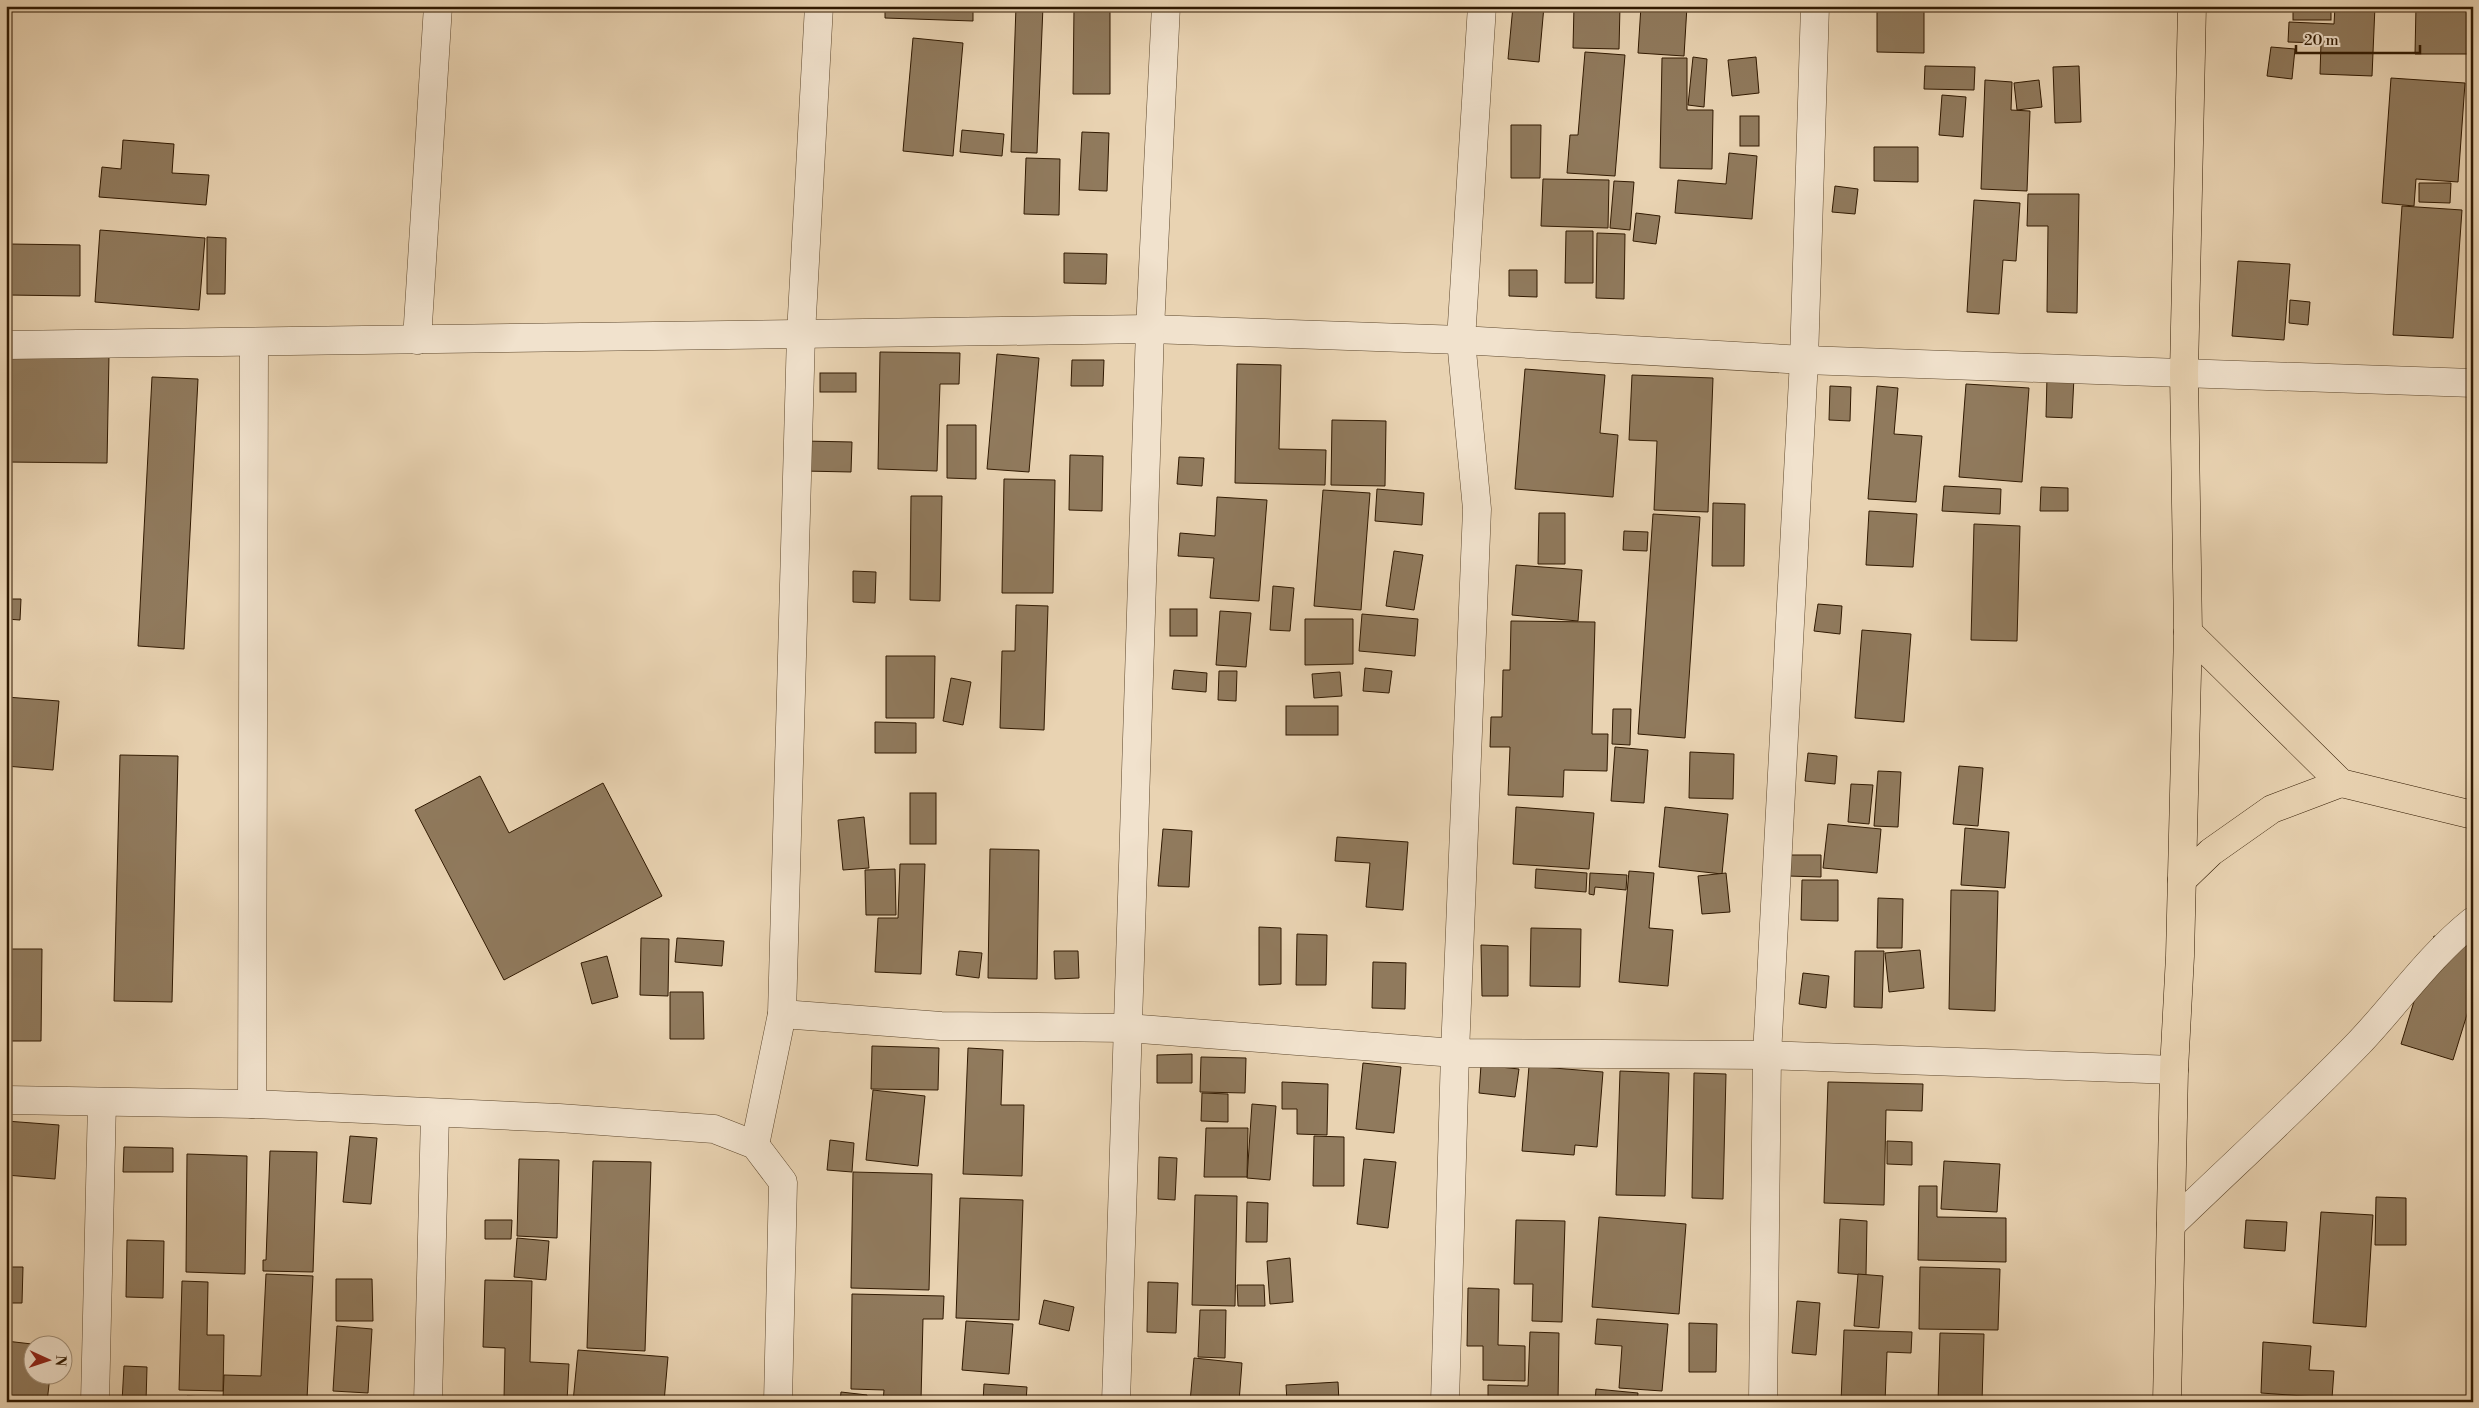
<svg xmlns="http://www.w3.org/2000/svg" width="2479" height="1408" font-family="'Libre Bodoni',serif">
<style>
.building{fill:#907a5d;stroke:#301901}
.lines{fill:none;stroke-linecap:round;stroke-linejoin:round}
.minor-casing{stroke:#5e482d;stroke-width:29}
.major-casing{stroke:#301901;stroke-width:29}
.minor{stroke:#f1e2cd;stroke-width:28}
.major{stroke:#e9d3b2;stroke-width:28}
</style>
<rect width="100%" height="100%" fill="#e9d3b2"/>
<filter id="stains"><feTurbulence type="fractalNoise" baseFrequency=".004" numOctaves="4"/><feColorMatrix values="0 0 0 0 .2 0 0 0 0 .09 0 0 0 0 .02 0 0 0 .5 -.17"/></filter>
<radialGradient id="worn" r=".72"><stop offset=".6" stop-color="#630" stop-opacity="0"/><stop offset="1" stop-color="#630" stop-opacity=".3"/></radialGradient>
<g class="building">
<path d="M885,6h88v15l-88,-3z"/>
<path d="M1016,6h27l-6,147 -26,-1z"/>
<path d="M1513,6h31l-5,56 -31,-3z"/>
<path d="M1574,6h46l-1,43 -46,-1z"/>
<path d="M1641,6h46l-3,50 -46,-3z"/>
<path d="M1877,6h47v47l-47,-1z"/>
<rect x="2293" y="6" width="38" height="14"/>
<path d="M2335,6h40l-3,70 -52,-2 1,-31 -33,-1 1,-20 45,2z"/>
<path d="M2416,6h53l-1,48h-53z"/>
<path d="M1074,8h36v86h-37z"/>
<path d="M913,38l50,5 -10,113 -50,-5z"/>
<path d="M2271,47l24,2 -3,30 -25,-3z"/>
<path d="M1585,52l40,3 -10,121 -48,-3 3,-38h8z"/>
<path d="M1693,57l14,2 -3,48 -16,-2z"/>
<path d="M1756,57l3,36 -27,3 -4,-36z"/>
<path d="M1662,58h25v52h26l-1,59 -52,-1z"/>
<path d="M1925,66l50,1 -1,23 -50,-1z"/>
<path d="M2079,66l2,56 -26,1 -2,-56z"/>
<path d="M2391,78l74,5 -7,99 -42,-3 -2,27 -32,-3z"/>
<path d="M1985,80l27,2 -1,28 19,1 -3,80 -46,-2z"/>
<path d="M2039,80l3,27 -25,3 -3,-27z"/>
<path d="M1942,95l24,2 -3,40 -24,-2z"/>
<rect x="1740" y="116" width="19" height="30"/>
<path d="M1511,125h30l-1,53h-29z"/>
<path d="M962,130l42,4 -2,22 -42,-4z"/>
<path d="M1082,132l27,1 -2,58 -28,-1z"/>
<path d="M123,140l51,4 -2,29 37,2 -3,30 -107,-8 3,-30 19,2z"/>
<path d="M1874,147h44v35l-44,-1z"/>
<path d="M1729,153l28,3 -5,63 -77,-6 3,-33 48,4z"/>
<path d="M1026,158l34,1 -1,56 -35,-1z"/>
<path d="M1543,179l66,1 -1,48 -67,-2z"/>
<path d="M1614,181l20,1 -4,48 -20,-2z"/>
<path d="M2419,183h32l-1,20 -31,-1z"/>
<path d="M1835,186l23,3 -3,25 -23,-2z"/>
<path d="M2028,194h51l-2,119 -30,-1 1,-86h-21z"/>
<path d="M1974,200l46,3 -4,58 -13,-1 -4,54 -32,-2z"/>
<path d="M2402,206l60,4 -9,128 -60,-3z"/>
<path d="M1636,213l24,3 -4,28 -23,-3z"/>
<path d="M100,230l105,8 -6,72 -104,-8z"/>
<path d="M1566,231h27v52h-28z"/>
<path d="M1597,233l28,1 -1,65 -28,-1z"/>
<path d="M207,237l19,1 -1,56h-18z"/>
<path d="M9,244l71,1v51l-72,-1z"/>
<path d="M1064,253l43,1 -1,30 -42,-1z"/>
<path d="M2238,261l52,3 -6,76 -52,-4z"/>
<path d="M1509,270h28v27l-28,-1z"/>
<path d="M2290,300l20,2 -2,23 -19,-2z"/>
<path d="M880,352l80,1 -1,31h-19l-3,87 -59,-2z"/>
<path d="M6,353l103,2 -2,108 -101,-1z"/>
<path d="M997,354l42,4 -10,114 -42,-3z"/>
<path d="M1072,360h32l-1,26h-32z"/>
<path d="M1237,364l44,1 -2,84 47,1 -1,35 -90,-2z"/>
<path d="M1525,369l80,6 -5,58 18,2 -5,62 -98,-8z"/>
<rect x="820" y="373" width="36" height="19"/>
<path d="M1632,375l81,3 -5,134 -54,-2 3,-69 -28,-1z"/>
<path d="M2047,376l27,1 -2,41 -26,-1z"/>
<path d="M152,377l46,2 -14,270 -46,-3z"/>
<path d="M1966,384l63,4 -7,94 -63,-5z"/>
<path d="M1830,386l21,1 -1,34 -21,-1z"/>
<path d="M1877,386l21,2 -4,46 28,2 -6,66 -48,-3z"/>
<path d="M1332,420l54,1 -1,65 -54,-1z"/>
<path d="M947,425h29v54l-29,-1z"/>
<path d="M804,441l48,1 -1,30 -48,-1z"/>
<path d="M1070,455l33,1 -1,55 -33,-1z"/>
<path d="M1179,457l25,1 -2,28 -25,-2z"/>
<path d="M1004,479l51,1 -2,113h-51z"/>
<path d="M1944,486l57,3 -1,25 -58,-3z"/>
<path d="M2041,487l27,1v23h-28z"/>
<path d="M1377,489l47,4 -2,32 -47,-4z"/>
<path d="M1323,490l47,3 -9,117 -47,-4z"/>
<path d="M911,496h31l-2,105 -30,-1z"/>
<path d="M1217,497l50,3 -8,101 -49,-3 4,-40 -36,-2 2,-23 35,3z"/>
<path d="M1713,503l32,1 -1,62h-32z"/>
<path d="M1869,511l48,3 -4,53 -47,-2z"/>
<path d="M1539,513h26v51h-27z"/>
<path d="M1653,514l47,3 -15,221 -47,-4z"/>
<path d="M1974,524l46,2 -3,115 -46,-1z"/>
<path d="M1624,531l24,1 -1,19 -24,-1z"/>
<path d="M1394,551l29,4 -9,55 -28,-4z"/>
<path d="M1516,565l66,5 -4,51 -66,-6z"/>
<path d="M853,571l23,1 -1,31 -22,-1z"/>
<path d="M1273,586l21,2 -4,43 -20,-1z"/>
<path d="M6,599h15l-1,21 -14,-1z"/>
<path d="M1818,604l24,2 -2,28 -26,-3z"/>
<path d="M1016,605l32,1 -4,124 -44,-2 2,-77h13z"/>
<rect x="1170" y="609" width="27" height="27"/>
<path d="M1220,611l31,2 -5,54 -30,-2z"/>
<path d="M1362,614l56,5 -3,37 -56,-5z"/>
<path d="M1305,619h48v45l-48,1z"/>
<path d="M1511,621l84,1 -3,112h16l-1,37 -43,-1 -1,27 -55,-2 2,-48h-20l1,-30h11l1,-47h7z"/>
<path d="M1862,630l49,4 -7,88 -49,-4z"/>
<path d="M886,656h49l-1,62h-48z"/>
<path d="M1365,668l27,3 -3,22 -26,-2z"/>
<path d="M1174,670l33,3 -1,19 -34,-3z"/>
<path d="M1219,671h18l-1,30 -18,-1z"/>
<path d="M1340,672l2,24 -28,2 -2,-24z"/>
<path d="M951,678l20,4 -8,43 -20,-4z"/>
<path d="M6,697l53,4 -6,69 -47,-4z"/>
<rect x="1286" y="706" width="52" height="29"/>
<path d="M1613,709h18l-1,36 -18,-1z"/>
<path d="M875,722l41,1v30h-41z"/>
<path d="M1615,747l33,3 -4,53 -33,-2z"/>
<path d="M1690,752l44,2 -1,45 -44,-1z"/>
<path d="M1808,753l29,3 -2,28 -30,-3z"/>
<path d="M120,755l58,1 -6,246 -58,-1z"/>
<path d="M1959,766l24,2 -5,58 -25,-2z"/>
<path d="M1878,771l23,1 -3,55 -24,-1z"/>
<path d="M480,776l29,57 94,-50 59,113 -158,84 -89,-170z"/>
<path d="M1851,784l22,1 -4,39 -21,-2z"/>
<rect x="910" y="793" width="26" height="51"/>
<path d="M1516,807l78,6 -5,56 -76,-5z"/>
<path d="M1665,807l63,7 -6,60 -63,-7z"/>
<path d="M864,817l5,51 -26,2 -5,-50z"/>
<path d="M1828,824l53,5 -4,44 -54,-5z"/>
<path d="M1965,828l44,4 -4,56 -44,-3z"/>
<path d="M1163,829l29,2 -3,56 -31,-1z"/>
<path d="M1337,837l71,5 -5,68 -37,-3 4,-44 -35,-2z"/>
<path d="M990,849l49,1 -2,129 -49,-1z"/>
<path d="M1788,855h33v22l-33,-1z"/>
<path d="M900,864h25l-4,110 -46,-2 3,-54h20z"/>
<path d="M895,869l1,46h-30l-1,-45z"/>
<path d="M1536,869l51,4 -1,19 -51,-4z"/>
<path d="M1629,871l25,2 -5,55 24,2 -5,56 -49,-4z"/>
<path d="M1590,873l37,2 -1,15 -31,-3 -1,8 -5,-1z"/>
<path d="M1726,873l4,39 -28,2 -4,-38z"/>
<path d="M1802,880h36v41l-37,-1z"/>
<path d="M1951,890l47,1 -3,120 -46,-2z"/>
<path d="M1878,898l25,1 -1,49h-25z"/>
<path d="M1259,927l22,1v56l-22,1z"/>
<path d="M1531,928l50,1 -1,58 -50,-1z"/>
<path d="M1297,934l30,1 -1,50h-30z"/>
<path d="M2434,936l39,12v47l-20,65 -52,-16z"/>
<path d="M641,938l28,1 -1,57 -28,-1z"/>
<path d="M677,938l47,3 -2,25 -47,-4z"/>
<path d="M1481,945l27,1v50h-26z"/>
<path d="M6,949h36l-1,92h-35z"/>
<path d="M1920,950l4,38 -35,4 -4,-39z"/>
<path d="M959,951l23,2 -3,25 -23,-3z"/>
<path d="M1054,951h24l1,27 -24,1z"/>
<path d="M1855,951h29l-2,57 -28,-1z"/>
<path d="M607,956l11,41 -26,7 -11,-41z"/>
<path d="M1373,962l33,1 -1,46 -33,-1z"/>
<path d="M1803,973l26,3 -3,32 -27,-4z"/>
<path d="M670,992h33l1,47h-34z"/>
<path d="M872,1046l67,2 -1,42 -67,-1z"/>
<path d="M968,1048l35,2 -2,55h23l-2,71 -59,-2z"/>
<path d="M1192,1054v29h-35v-28z"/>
<path d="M1201,1057l45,1 -1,35 -45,-1z"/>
<path d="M1363,1063l38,4 -7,66 -38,-4z"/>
<path d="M1481,1065l38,4 -4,28 -36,-4z"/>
<path d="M1529,1066l74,6 -6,75 -22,-2 -1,10 -52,-4z"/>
<path d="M1620,1071l49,2 -4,123 -49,-1z"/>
<path d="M1694,1073l32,1 -3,125 -31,-1z"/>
<path d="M1282,1082l46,2 -1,51 -30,-1v-25h-15z"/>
<path d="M1828,1082l95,2 -1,27 -36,-1 -2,95 -60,-2z"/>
<path d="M873,1090l52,6 -7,70 -52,-6z"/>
<path d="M1202,1093l26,1v28l-27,-1z"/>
<path d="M1252,1104l24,2 -6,74 -23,-2z"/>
<path d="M6,1121l53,4 -4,54 -49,-4z"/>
<path d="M1206,1128h42l-1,49h-43z"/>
<path d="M350,1136l27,2 -6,66 -28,-2z"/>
<path d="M1314,1136l30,1v49h-31z"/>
<path d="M830,1140l24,3 -2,29 -25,-2z"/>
<path d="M1887,1141l25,1v23l-25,-1z"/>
<path d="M124,1147l49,1v24h-50z"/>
<path d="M270,1151l47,1 -4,120 -50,-1v-11h3z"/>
<path d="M187,1154l60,2 -2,118 -59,-2z"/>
<path d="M1159,1157l18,1 -2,42 -17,-1z"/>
<path d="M519,1159l40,1 -2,78 -40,-2z"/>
<path d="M1364,1159l32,3 -8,66 -31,-4z"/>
<path d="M593,1161l58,1 -6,189 -58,-3z"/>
<path d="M1944,1161l56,3 -3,48 -56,-3z"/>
<path d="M853,1172l79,2 -3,116 -78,-2z"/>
<path d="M1919,1186h18v31l69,1v44l-88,-2z"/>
<path d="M1195,1195l42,1 -2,110 -43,-1z"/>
<path d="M2376,1197l30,1v47h-31z"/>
<path d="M960,1198l63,2 -4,120 -63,-2z"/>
<path d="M1247,1202l21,1 -1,39h-21z"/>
<path d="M2321,1212l52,3 -7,112 -53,-4z"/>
<path d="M1599,1217l87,7 -7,90 -87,-7z"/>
<path d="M1840,1219l27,2 -1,54 -28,-2z"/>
<path d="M485,1220h27l-1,19h-26z"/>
<path d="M1516,1220l49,1 -3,101 -30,-1 1,-37h-19z"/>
<path d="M2246,1220l41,2 -2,29 -41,-3z"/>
<path d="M517,1238l32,3 -3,39 -32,-3z"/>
<path d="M127,1240l37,1 -1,57 -37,-1z"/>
<path d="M1290,1258l3,44 -23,2 -3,-43z"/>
<path d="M6,1267h17l-1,36h-16z"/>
<path d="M1920,1267l80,2 -2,61 -79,-1z"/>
<path d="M266,1274l47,2 -6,123 59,3h-180l1,-6 36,2 1,-23 37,1z"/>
<path d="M1858,1274l25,2 -4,52 -25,-2z"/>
<path d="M336,1279h36l1,42h-37z"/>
<path d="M485,1280l47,1 -2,81 39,2 -2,37 -63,-2 1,-51 -22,-1z"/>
<path d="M182,1281l26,1 -1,53h17l-1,56 -44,-1z"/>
<path d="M1148,1282l30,1 -2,50 -29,-1z"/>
<path d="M1237,1285h27l1,21h-27z"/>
<path d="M1468,1288l31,1 -1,56 27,1v35l-42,-1v-34h-16z"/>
<path d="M852,1294l92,2 -1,23h-20l-2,81 21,2h-59l1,-12 -33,-1z"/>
<path d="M1044,1300l30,7 -5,24 -30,-7z"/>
<path d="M1797,1301l23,2 -4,52 -24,-2z"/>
<path d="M1200,1310h26l-1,48 -27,-1z"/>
<path d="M1597,1319l71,5 -6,67 -43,-3 3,-42 -27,-2z"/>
<path d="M966,1321l47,3 -4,50 -47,-4z"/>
<path d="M1689,1323l28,1 -1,48h-27z"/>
<path d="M337,1326l35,3 -4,64 -35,-2z"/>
<path d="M1844,1330l68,2 -1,21 -24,-1 -2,50h-44z"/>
<path d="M1530,1332l29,1 -1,69h-70v-17l40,1z"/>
<path d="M1940,1333l44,1 -2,68h-44z"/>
<path d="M6,1341l43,5h-17v30h18l-3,26h-41z"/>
<path d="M2263,1342l48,4 -2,24 25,1 -2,27 -71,-5z"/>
<path d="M578,1350l90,7 -4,45h-91z"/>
<path d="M1194,1358l48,5 -3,39h-49z"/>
<path d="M124,1366l23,1 -1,35h-24z"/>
<path d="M1338,1382l1,20h-52l-1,-17z"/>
<path d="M984,1384l43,3 -1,15h-43z"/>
<path d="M1596,1389l42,4 -1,9h-42z"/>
<path d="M841,1392l26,3 -1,7h-26z"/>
</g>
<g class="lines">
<defs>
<g id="minor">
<path d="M417,340l21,-334"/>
<path d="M6,345l1144,-16 311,11 343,20 669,23"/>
<path d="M782,1014l159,12 186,2 328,25 312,2 407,15"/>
<path d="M6,1100l246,4 307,14 155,11 41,16 28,37 -5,220"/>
<path d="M252,1104l2,-762"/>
<path d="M755,1145l27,-131 19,-680 18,-328"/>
<path d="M2171,1225c62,-60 127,-119 188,-182 38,-40 70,-87 114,-122"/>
<path d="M95,1402l7,-300"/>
<path d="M428,1402l7,-289"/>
<path d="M1116,1402l34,-1073 16,-323"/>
<path d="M1445,1402l10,-349 22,-544 -16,-169 21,-334"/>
<path d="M1763,1402l4,-347 37,-695 11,-354"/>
</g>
<g id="major">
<path d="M2188,632l153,151 132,32"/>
<path d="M2182,880l29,-28 61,-43 69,-26"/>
<path d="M2167,1402l7,-332 6,-114 8,-324 -4,-259 8,-367"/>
</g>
</defs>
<use href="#minor" class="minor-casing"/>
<use href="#major" class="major-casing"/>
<use href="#minor" class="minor"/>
<use href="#major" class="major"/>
</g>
<rect width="2479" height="1408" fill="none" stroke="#e9d3b2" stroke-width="25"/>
<rect x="8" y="8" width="2464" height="1393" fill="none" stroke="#301901" stroke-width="2.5"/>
<rect x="12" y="12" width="2454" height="1383" fill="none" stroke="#301901"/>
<g transform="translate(48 1360) rotate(93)"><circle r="24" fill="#f1e2cd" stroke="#a4927b"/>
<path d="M0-4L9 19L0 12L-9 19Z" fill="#8f2418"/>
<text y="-8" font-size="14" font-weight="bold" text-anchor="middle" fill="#301901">N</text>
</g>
<path d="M2296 45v8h124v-8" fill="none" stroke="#301901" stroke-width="2.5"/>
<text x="2304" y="45" font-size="15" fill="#301901" stroke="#f1e2cd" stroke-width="4" paint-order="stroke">20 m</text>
<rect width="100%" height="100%" filter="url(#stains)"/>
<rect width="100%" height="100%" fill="url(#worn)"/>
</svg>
